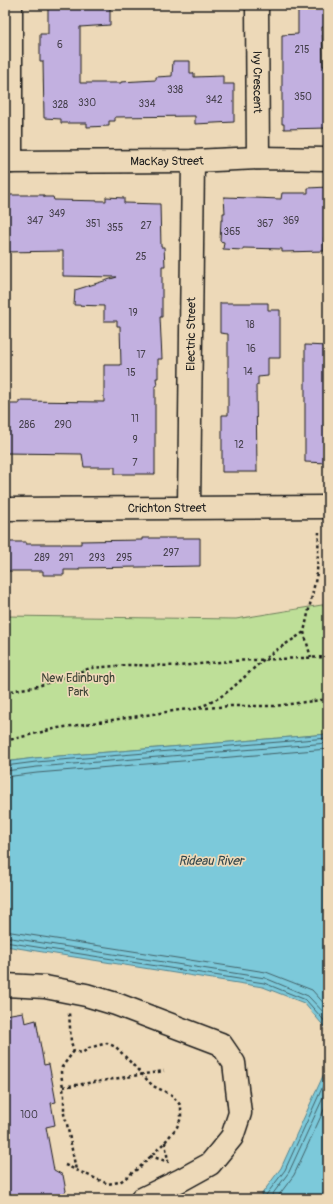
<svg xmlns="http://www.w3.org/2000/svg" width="333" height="1204" font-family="Pangolin,sans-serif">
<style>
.green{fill:#bedf98;stroke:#6d7e5a}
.water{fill:#7cc9da;stroke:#56848e}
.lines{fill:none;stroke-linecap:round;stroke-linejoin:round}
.shore{stroke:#426168;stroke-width:1}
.building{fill:#c2b0e0;stroke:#1c1c1c}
.minor-casing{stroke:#1c1c1c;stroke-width:25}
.path{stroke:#1c1c1c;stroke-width:2.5;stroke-dasharray:3 3;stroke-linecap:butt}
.minor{stroke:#edd9b8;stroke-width:22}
.labels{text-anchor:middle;stroke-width:3.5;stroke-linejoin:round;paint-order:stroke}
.number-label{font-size:10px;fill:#46414d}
.street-label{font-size:12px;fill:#1c1c1c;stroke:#edd9b8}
.park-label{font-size:12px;fill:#3c4335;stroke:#edd9b8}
.water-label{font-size:13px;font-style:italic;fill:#34474c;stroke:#edd9b8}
</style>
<rect width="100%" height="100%" fill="#edd9b8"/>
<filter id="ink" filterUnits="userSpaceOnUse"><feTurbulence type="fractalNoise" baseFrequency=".025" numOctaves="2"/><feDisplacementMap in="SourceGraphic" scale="8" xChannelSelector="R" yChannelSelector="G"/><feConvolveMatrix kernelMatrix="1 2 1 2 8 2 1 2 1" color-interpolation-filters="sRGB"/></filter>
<g filter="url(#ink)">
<path class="green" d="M328,604v130l-293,24 -30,4v-146l231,3z"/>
<g class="water">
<path d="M328,734v297l-24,-28 -41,-16 -258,-41v-184l30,-4z"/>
<path d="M328,1065v134h-70l23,-31z"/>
</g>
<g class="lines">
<g class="shore">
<path d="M5,766l31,-4 292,-24"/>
<path d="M5,771l32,-4 291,-24"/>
<path d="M5,777l32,-4 291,-24"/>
<path d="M5,931l261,41 46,18 16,18"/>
<path d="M5,937l260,41 43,18 20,21"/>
<path d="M5,942l259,41 42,17 22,25"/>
<path d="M263,1199l22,-29 43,-95"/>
<path d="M269,1199l20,-27 39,-85"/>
<path d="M276,1199l18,-24 34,-74"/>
</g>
</g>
<g class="building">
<path d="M48,5h62v20l-30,2v56h41v-1l35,-2v-3l16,-1 1,-15h17v12h4v4l29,-1v8h11v38l-39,2v-8l-80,1v4h-6v5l-22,1v-4h-26v-4l-17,-1 -1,-57h-3v-27h8z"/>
<path d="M298,5h30v22h-6l1,39h2v6h3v56l-44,1v-5h-2v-89l16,-1z"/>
<path d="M328,187v49l-4,1v14l-42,1v-3l-39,-1v2l-20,-1 1,-7 -4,-1 1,-21h2v-7h2l-1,-16 57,2 1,-6h26v-5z"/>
<path d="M5,195h39v2h9l1,3 52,1v-4l18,1v5l36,1 1,43h3l1,19h-3v51h-2l2,42h-4v19h-2l1,8h-2v88h-40v-7h-31l-2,-13 -77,-1v-49h14v-3l85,1v-37h17l-1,-39h-3v-5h-13v-15l-30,-1 1,-15 42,-13 -54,-1v-25l-58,1z"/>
<path d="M220,303h48v7h12v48h-12v18l-10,1v8h-2l1,87h-35v-57h6v-81l-8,-1z"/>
<path d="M305,345l23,1v117l-23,-1z"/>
<path d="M142,538h58v28l-121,2v2h-15v5h-21v-4h-38v-29h21v2h55v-3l61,-1z"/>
<path d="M23,1012l2,11 11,-3 8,45 5,-1 7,38 -5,1 4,22 -9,2 8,43 9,5 3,16 -7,8h-54v-184z"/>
</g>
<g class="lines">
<defs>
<g id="minor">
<path id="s1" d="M257,5l1,153"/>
<path id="s2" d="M5,162l188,-1 65,-3 70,1"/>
<path d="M11,162v-157"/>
<path id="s3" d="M189,507l4,-346"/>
<path id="s4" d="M5,509l323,-2"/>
<path d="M5,985l40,2 41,8 30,9 105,40 13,19 6,50 -8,24 -22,27 -29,16 -39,19"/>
</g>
</defs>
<use href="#minor" class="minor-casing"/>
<g class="path">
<path d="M311,658l-7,-26 13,-59 2,-41"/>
<path d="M5,692l33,-6 53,-18 37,-3 52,1 50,-5 98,-4"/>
<path d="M199,707c26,-8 42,-28 62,-45 12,-11 29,-20 43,-30"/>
<path d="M5,741l53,-13 122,-18 50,-4h45l53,-7"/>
<path d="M74,1051l-12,16 -1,5 3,24v18l3,10 9,46"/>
<path d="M63,1087l101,-16"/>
<path d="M165,1142l3,19"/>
<path d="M150,1156l19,6"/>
<path d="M65,1165l43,19 12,-2 20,-15 25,-25 12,-15 4,-9v-12l-9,-11 -19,-9 -37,-39 -9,-4 -18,5 -7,5 -8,-2 -3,-9 -2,-29"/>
</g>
<use href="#minor" class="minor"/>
</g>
</g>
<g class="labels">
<g class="number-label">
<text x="60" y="48">6</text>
<text x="302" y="53">215</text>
<text x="175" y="93">338</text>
<text x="303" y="100">350</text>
<text x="214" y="103">342</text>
<text x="87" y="106">330</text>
<text x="147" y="107">334</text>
<text x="60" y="108">328</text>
<text x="57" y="217">349</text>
<text x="35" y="224">347</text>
<text x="291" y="224">369</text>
<text x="93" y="227">351</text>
<text x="265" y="227">367</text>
<text x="146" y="229">27</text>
<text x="115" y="231">355</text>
<text x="232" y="235">365</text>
<text x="141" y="260">25</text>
<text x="133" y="316">19</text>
<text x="250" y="328">18</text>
<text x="251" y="352">16</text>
<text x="141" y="358">17</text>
<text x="248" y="375">14</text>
<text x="131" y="376">15</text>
<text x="135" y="422">11</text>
<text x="27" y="428">286</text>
<text x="63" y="428">290</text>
<text x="135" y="443">9</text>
<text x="239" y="448">12</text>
<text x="135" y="466">7</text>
<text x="171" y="556">297</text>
<text x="42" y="561">289</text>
<text x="66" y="561">291</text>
<text x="97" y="561">293</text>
<text x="124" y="561">295</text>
<text x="29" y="1118">100</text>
</g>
<g class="street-label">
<text dy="4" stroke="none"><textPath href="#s1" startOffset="77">Ivy Crescent</textPath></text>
<text dy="4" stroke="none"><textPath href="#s2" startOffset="162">MacKay Street</textPath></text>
<text dy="4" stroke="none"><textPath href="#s3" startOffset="173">Electric Street</textPath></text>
<text dy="4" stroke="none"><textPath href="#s4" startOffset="162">Crichton Street</textPath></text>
</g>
<g class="park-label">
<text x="78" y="682">New Edinburgh<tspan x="78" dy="14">Park</tspan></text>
</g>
<g class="water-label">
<text x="211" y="865">Rideau River</text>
</g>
</g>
<rect width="333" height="1204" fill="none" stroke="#edd9b8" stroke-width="20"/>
<rect x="10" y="10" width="313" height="1184" fill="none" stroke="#1c1c1c" stroke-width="1.5" filter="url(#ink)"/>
</svg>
